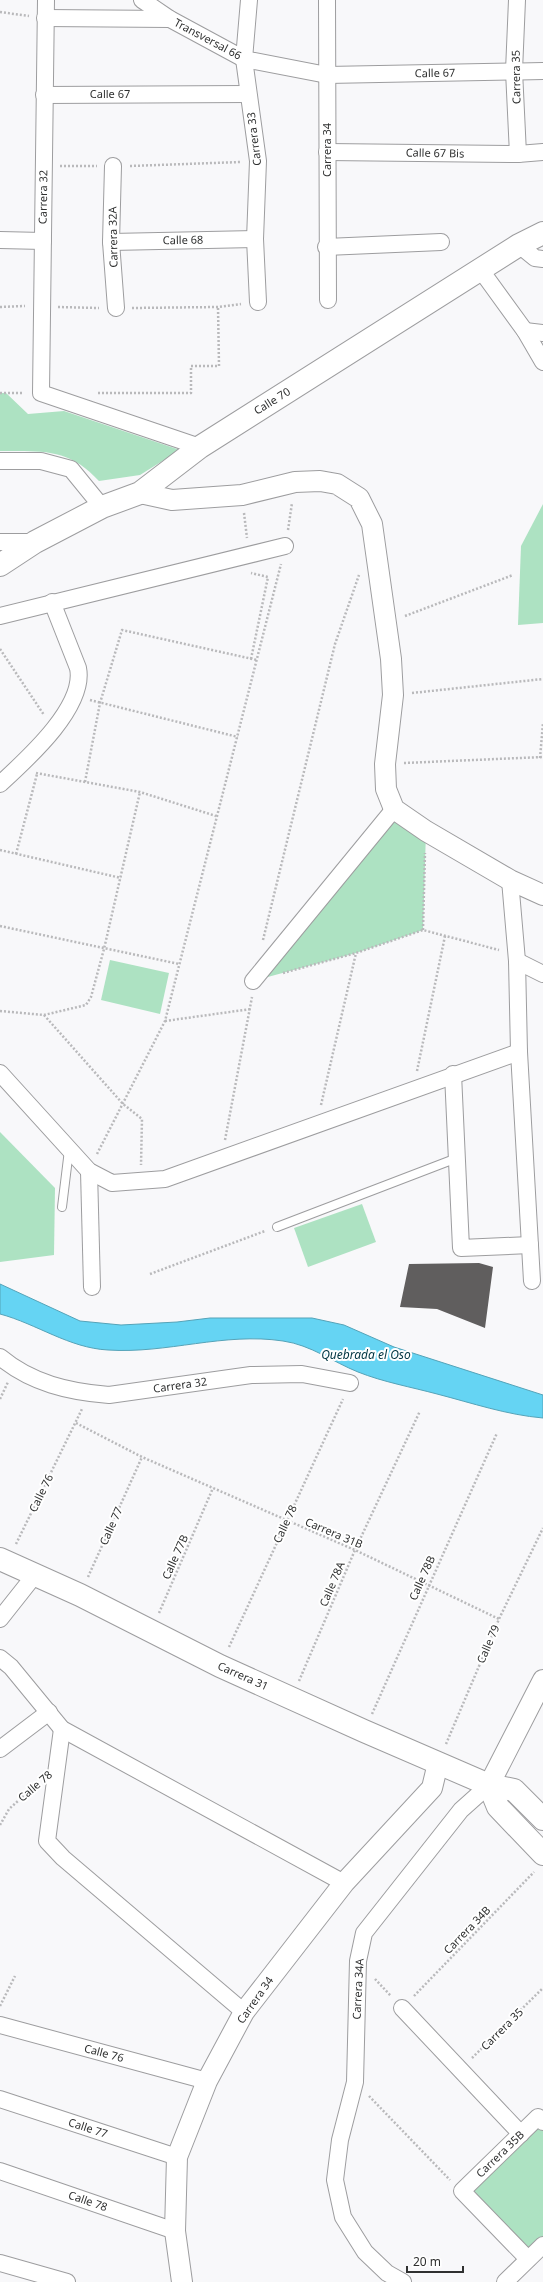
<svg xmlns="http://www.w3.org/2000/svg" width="543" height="2282" font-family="'Noto Sans',sans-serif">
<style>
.green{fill:#ade2c2}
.water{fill:#65d4f3;stroke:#55a3b8}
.building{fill:#605e5e}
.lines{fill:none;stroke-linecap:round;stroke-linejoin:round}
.service-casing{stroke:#9d9d9f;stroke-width:10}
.minor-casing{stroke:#9d9d9f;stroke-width:18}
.tertiary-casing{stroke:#9d9d9f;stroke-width:22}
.secondary-casing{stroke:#9d9d9f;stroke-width:24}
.path{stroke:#b9b9bb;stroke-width:2.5;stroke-dasharray:2 2;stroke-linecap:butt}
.service{stroke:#fff;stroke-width:8}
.minor{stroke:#fff;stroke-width:16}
.tertiary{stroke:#fff;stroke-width:20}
.secondary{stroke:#fff;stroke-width:22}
.labels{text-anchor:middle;stroke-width:4;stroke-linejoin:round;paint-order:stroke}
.street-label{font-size:11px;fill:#2f3030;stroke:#fff}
.water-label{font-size:12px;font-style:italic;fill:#003542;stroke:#fff}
</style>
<rect width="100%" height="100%" fill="#f8f8fa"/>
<g class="green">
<path d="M0,393h6l22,21 36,-3 116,39 -40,25 -41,6c-30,-33 -57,-30 -99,-30z"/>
<path d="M543,504v119l-25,2 3,-79z"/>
<path d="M394,809l32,22 -3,99 -67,23 -103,28z"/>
<path d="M110,960l59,13 -9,41 -59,-14z"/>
<path d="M0,1132l55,56 -1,67 -54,7z"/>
<path d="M362,1204l14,38 -68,25 -14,-39z"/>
<path d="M543,2122v123l-15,14 -66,-68z"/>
</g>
<path class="water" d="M0,1284l80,37 41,4 56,-3 33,-4h102l32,7 50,22 149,48v23c-36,-3 -71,-15 -106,-24 -26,-7 -54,-12 -79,-22 -25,-10 -47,-27 -75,-31 -59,-9 -116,13 -175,9 -39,-2 -71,-26 -108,-36z"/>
<path class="building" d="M479,1263l14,4 -8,61 -48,-19 -37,-2 9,-43z"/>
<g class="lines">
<defs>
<g id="service">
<path d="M62,1207l7,-57"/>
<path d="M277,1227l180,-69"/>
</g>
<g id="minor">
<path d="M46,0l-5,393 159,54"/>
<path d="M142,0l28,19 74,40 83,16 216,-4"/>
<path d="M249,0l-5,59 14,102 -3,78 3,63"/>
<path d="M327,0l1,300"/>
<path d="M517,0l-3,71 4,83"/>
<path d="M45,18l125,1"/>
<path d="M44,95l204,-1"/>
<path d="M327,152l191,2 25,-2"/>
<path d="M113,166l-2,76 5,66"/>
<path d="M0,240l43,1"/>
<path d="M111,242l144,-3"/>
<path d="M519,245l16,13 8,1"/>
<path d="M326,247l115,-5"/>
<path d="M480,269l45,62 18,31"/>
<path d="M525,331l18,2"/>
<path d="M0,461h41l30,8 31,38"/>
<path d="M0,542h35"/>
<path d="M0,616l285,-70"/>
<path d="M0,784c26,-24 86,-77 78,-116l-26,-66"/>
<path d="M510,880l7,81 2,91 13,229"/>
<path d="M517,961l26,13"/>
<path d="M253,981l141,-172"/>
<path d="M0,1073l89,98 23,12 53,-4 354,-127"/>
<path d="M453,1074l8,174 69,-3"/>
<path d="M89,1171l3,116"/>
<path d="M0,1357c31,26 69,35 109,38l142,-20 51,-1 48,9"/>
<path d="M0,1619l34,-43"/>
<path d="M0,1658l11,9 51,62 282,154"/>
<path d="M62,1729l-15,112 16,17 181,154"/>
<path d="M0,1749l49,-37"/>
<path d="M402,2008l119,126"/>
<path d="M0,2025l207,56"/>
<path d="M0,2099l177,58"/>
<path d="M0,2171l175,60"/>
<path d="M528,2259l-66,-68 76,-74 5,5"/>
<path d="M0,2263l67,19"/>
<path d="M403,2282l-16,-9 -22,-21 -22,-35 -8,-37 5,-40 15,-58 3,-121 6,-28 97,-123 28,-25"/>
<path d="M505,2282l38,-37"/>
</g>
<g id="tertiary">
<path d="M140,493l32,7 70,-5 53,-13 25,-1 17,3 22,14 13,26 19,135 2,36 -8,69 1,25 8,20 32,22 84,49 33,15"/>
<path d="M489,1785l54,-105"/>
<path d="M182,2282l-7,-51 2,-74 30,-76 37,-69 100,-129 88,-95 6,-25"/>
</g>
<g id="secondary">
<path d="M0,565l35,-23 67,-35 38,-14 60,-46 319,-202 24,-12"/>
<path d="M0,1559l80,36 140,71 144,65 125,54 25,5 29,29"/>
<path d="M489,1785l9,22 45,47"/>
</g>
</defs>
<use href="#service" class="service-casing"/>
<use href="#minor" class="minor-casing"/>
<use href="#tertiary" class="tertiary-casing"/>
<use href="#secondary" class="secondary-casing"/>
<g class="path">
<path d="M0,12l29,4"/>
<path d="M60,166h37"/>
<path d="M130,166l111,-4"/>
<path d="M0,307l25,-1"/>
<path d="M58,307l41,1"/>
<path d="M132,308l86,-1 23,-3"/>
<path d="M0,393h23"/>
<path d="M98,393h93v-27h28l-1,-59"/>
<path d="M244,513l3,25"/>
<path d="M288,530l4,-27"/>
<path d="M405,616l108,-41"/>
<path d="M0,649l44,66"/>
<path d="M251,659l17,-82 -17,-4"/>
<path d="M412,693l131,-14"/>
<path d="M90,700l148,37"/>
<path d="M540,758l3,-35"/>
<path d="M404,763l139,-6"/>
<path d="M36,773l104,19 76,24"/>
<path d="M85,782l15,-79 22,-73 135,30"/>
<path d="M0,850l121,28"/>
<path d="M16,854l21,-80"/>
<path d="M0,926l179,38"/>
<path d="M423,930l2,-77"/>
<path d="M263,940l72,-296 24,-69"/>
<path d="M283,973l73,-20 67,-23 76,20"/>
<path d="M0,1011l44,4 42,-10 5,-8 13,-48 36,-157"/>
<path d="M44,1015l79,89 19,15 -1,46"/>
<path d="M165,1021l86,-12"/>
<path d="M417,1071l28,-135"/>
<path d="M321,1105l35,-152"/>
<path d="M225,1140l27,-143"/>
<path d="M97,1154l68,-133 116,-457"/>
<path d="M150,1274l115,-43"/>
<path d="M0,1399l8,-17"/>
<path d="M76,1423l66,34 213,93 144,69"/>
<path d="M16,1544l66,-135"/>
<path d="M88,1577l54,-120"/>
<path d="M159,1613l54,-125"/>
<path d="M229,1647l114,-248"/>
<path d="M299,1681l56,-131 65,-139"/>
<path d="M372,1714l125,-281"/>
<path d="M446,1744l53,-125 44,-91"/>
<path d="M0,1825l9,-16 28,-25"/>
<path d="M375,1979l16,17"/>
<path d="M414,1996l120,-124"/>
<path d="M0,2006l15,-30"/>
<path d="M472,2058l71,-70"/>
<path d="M369,2096l81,84"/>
</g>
<use href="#service" class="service"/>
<use href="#minor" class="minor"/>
<use href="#tertiary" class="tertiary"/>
<use href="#secondary" class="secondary"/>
</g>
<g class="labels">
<g class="street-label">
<text transform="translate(208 39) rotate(28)" y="4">Transversal 66</text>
<text transform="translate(435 73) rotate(-1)" y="4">Calle 67</text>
<text transform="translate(516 77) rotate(-91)" y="4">Carrera 35</text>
<text x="110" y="98">Calle 67</text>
<text transform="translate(254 139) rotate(-97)" y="4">Carrera 33</text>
<text transform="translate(327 150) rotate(-90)" y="4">Carrera 34</text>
<text transform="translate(435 153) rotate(1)" y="4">Calle 67 Bis</text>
<text transform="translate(43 197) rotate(-89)" y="4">Carrera 32</text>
<text transform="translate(113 237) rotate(-91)" y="4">Carrera 32A</text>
<text transform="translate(183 240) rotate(-1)" y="4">Calle 68</text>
<text transform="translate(272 401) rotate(-32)" y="4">Calle 70</text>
<text transform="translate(180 1385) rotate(-8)" y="4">Carrera 32</text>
<text transform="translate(41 1493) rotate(-64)" y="4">Calle 76</text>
<text transform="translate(285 1524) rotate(-65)" y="4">Calle 78</text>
<text transform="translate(111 1526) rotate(-66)" y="4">Calle 77</text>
<text transform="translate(334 1533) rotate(23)" y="4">Carrera 31B</text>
<text transform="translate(175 1557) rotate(-66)" y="4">Calle 77B</text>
<text transform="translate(422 1578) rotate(-66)" y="4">Calle 78B</text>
<text transform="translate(332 1584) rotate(-67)" y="4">Calle 78A</text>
<text transform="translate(488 1644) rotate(-67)" y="4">Calle 79</text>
<text transform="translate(243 1676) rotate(24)" y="4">Carrera 31</text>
<text transform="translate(35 1786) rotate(-41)" y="4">Calle 78</text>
<text transform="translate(467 1930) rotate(-46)" y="4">Carrera 34B</text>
<text transform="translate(358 1989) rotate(-87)" y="4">Carrera 34A</text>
<text transform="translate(255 2000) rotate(-55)" y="4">Carrera 34</text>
<text transform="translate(502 2029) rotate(-45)" y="4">Carrera 35</text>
<text transform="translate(104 2053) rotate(15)" y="4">Calle 76</text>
<text transform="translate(88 2128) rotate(18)" y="4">Calle 77</text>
<text transform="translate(500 2154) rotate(-44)" y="4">Carrera 35B</text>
<text transform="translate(88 2201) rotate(19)" y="4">Calle 78</text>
</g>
<g class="water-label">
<text x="366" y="1359">Quebrada el Oso</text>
</g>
</g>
<path d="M407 2266v6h56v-6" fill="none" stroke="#2f3030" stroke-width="2"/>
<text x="413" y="2266" font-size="12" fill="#2f3030" stroke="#ffffff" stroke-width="3" paint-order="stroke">20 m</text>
</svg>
